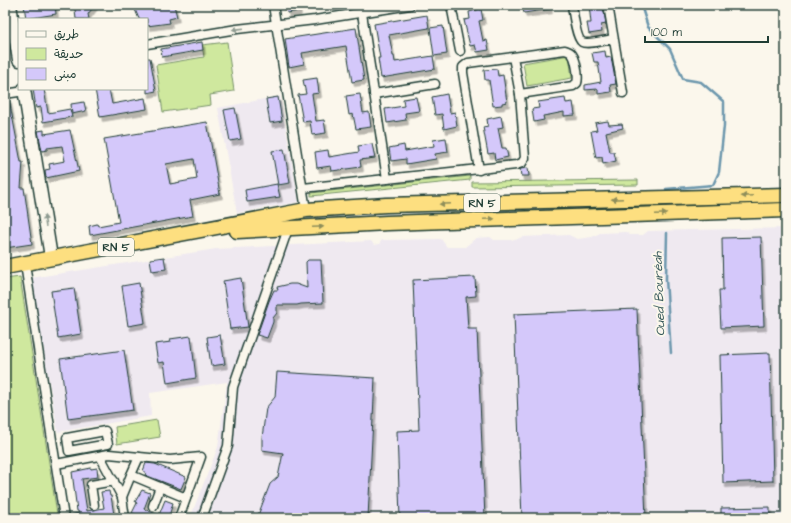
<svg xmlns="http://www.w3.org/2000/svg" width="791" height="523" font-family="'Architects Daughter','Playpen Sans Arabic',sans-serif">
<style>
.built{fill:#efe9f0}
.green{fill:#cfe89e;stroke:#779269}
.lines{fill:none;stroke-linecap:round;stroke-linejoin:round}
.stream{stroke:#6c97ad;stroke-width:2.5}
.building{fill:#d4c8fa;stroke:#1f3d34;fill-rule:evenodd;filter:url(#shadow)}
.minor-casing{stroke:#1f3d34;stroke-width:11}
.secondary-casing{stroke:#1f3d34;stroke-width:15}
.trunk-casing{stroke:#1f3d34;stroke-width:17}
.minor{stroke:#fbf7ec;stroke-width:8}
.secondary{stroke:#fbf7ec;stroke-width:12}
.trunk{stroke:#fddf80;stroke-width:14}
.oneway{fill:#8d9a90}
.oneway2{fill:#8e8e5a}
.labels{text-anchor:middle;stroke-width:4;stroke-linejoin:round;paint-order:stroke}
.shield{fill:#fbf7ec;stroke:#61756b;stroke-width:1}
.shield-label{font-size:11px;font-weight:bold;fill:#1f3d34}
.water-label{font-size:13px;font-style:italic;fill:#395b5c;stroke:#fbf7ec}
</style>
<defs>
<filter id="shadow"><feDropShadow dx="2.5" dy="4.5" stdDeviation="0" flood-color="#0004"/></filter>
</defs>
<rect width="100%" height="100%" fill="#fbf7ec"/>
<filter id="ink" filterUnits="userSpaceOnUse"><feTurbulence type="fractalNoise" baseFrequency=".025" numOctaves="2"/><feDisplacementMap in="SourceGraphic" scale="8" xChannelSelector="R" yChannelSelector="G"/><feConvolveMatrix kernelMatrix="1 2 1 2 8 2 1 2 1" color-interpolation-filters="sRGB"/></filter>
<g filter="url(#ink)">
<g class="built">
<path d="M280,96l19,106 -62,11 -19,-105z"/>
<path d="M786,228v290h-596l28,-71 9,-65 -77,11 1,23 -93,16 -27,-154 185,-29 155,-8 3,4 5,-1 3,-4 59,-1 6,8h18l11,-9 14,-1 4,3h21l7,-3 47,-2 8,4 15,-2 8,-4 26,-1 4,3h13l5,-4z"/>
</g>
<g class="green">
<path d="M227,42l7,49 -24,4 1,10 -48,7 -7,-47 48,-8 -2,-12z"/>
<path d="M569,55l3,23 -45,8 -4,-23z"/>
<path d="M470,176v4l-159,16v-3z"/>
<path d="M638,180v5l-166,2v-5z"/>
<path d="M20,277l37,237 -27,4h-25v-239z"/>
<path d="M157,420l3,17 -43,7 -2,-17z"/>
</g>
<g class="lines">
<g class="stream">
<path d="M641,5l7,22 22,22 13,30 18,3 23,20v24l-5,46 -6,13 -47,4"/>
<path d="M667,233l-1,46 5,74"/>
</g>
</g>
<g class="building">
<path d="M24,5h31l1,9 -30,5z"/>
<path d="M78,5h17l-7,9 1,5h-13l-1,-9z"/>
<path d="M137,5h37l3,12 -8,2 1,4 -23,3v-7h-8l-5,-12z"/>
<path d="M285,5h13l1,6 -12,2z"/>
<path d="M522,5h27l1,4 -26,4z"/>
<path d="M589,5h14l3,19 -5,1 1,7 -13,2 -2,-11h4z"/>
<path d="M481,9l2,11 -4,1 4,20 4,-1 2,10 -12,2 -2,-7 -5,1 -6,-26 6,-1 -1,-7z"/>
<path d="M427,15l2,13 -40,7 4,21h1l1,6 38,-6 2,13 -54,9 -3,-20h2l-6,-34z"/>
<path d="M443,26l4,28 -13,2 -4,-28z"/>
<path d="M356,28l8,52 -12,2 -6,-36 -44,7 2,11 -15,3 -4,-28z"/>
<path d="M202,42l1,8 -41,7 -1,-8z"/>
<path d="M605,51l1,7 5,-1 5,27 -6,1 1,7 -13,2v-5l-13,1v-5l16,-3 -3,-20h-4l-2,-9z"/>
<path d="M147,58h3l6,33 -9,2z"/>
<path d="M497,69l1,7 5,-1 4,27 -5,1v2l-9,1 -4,-26h-4l-1,-10z"/>
<path d="M317,78l2,15 -7,1 4,27 8,-1 2,13 -14,2 -2,-14 -7,1 -5,-27 8,-1 -3,-14z"/>
<path d="M33,89h11l4,24 22,-4 2,8 -29,5 -2,-15 -5,1z"/>
<path d="M95,89h14l3,15 33,-6 2,11 -47,8z"/>
<path d="M360,94l3,19 6,-1 2,15 -15,2 -3,-15 -4,1 -3,-19z"/>
<path d="M447,94l3,19 5,-1 2,14 -13,3 -2,-15 -7,1 -3,-18z"/>
<path d="M278,97l4,24 -12,2 -4,-24z"/>
<path d="M416,97l3,14 -14,2 1,7 -19,3 -2,-14 19,-3 -1,-7z"/>
<path d="M565,98l1,5 7,-1 2,13 -11,1v-4l-15,3 -6,1 1,4 -10,2 -2,-13 7,-1 -1,-6z"/>
<path d="M5,99h4l12,63h2l-2,26h3l8,56 -27,4z"/>
<path d="M84,102l2,9 -14,3 -1,-10z"/>
<path d="M235,108l6,31 -11,2 -6,-31z"/>
<path d="M501,116l2,11 -5,1 4,20h4l2,9 -13,3 -1,-7 -6,1 -5,-27 5,-1 -1,-7z"/>
<path d="M608,121l1,4 13,-1 1,4 -17,4 4,20h4l2,9 -13,3 -1,-7 -6,1 -5,-27 6,-1 -2,-7z"/>
<path d="M207,122l13,72 -30,6 3,16 -103,19 -1,-9 8,-2 1,2 21,-4 -15,-83zM194,159l3,20 -27,5 -4,-20z"/>
<path d="M44,130v4l26,-4 9,41 -33,7 -1,-8 5,-1 -1,-5 16,-3 -3,-15 -15,2v2l-5,1 -4,-20z"/>
<path d="M446,138l2,14 -13,2 1,5 -30,5v-5l-15,2 -2,-13 15,-3 1,6 29,-5 -1,-6z"/>
<path d="M372,144l3,14 -15,2 1,7 -29,4 -1,-5 -14,2 -2,-16 13,-2 1,7 30,-5 -1,-6z"/>
<path d="M284,149l6,34 -12,2 -6,-34z"/>
<path d="M528,168l1,8h-8l-1,-7z"/>
<path d="M277,184l3,13 -33,5 -2,-12z"/>
<path d="M761,237l3,89 -43,2 -2,-38h4l-1,-52z"/>
<path d="M164,257l2,12 -14,2 -2,-12z"/>
<path d="M308,260h13l2,43 -22,1 -4,1h-20v8l-4,5v4l-6,16 -10,-3 12,-34 5,-11h4l-1,-3 13,-3h6l11,4 -1,-26z"/>
<path d="M475,277l1,19 -10,1 2,32h9l8,189h-85l-3,-87 22,-1 -6,-150z"/>
<path d="M241,278l7,49 -18,2 -7,-48z"/>
<path d="M139,283l6,40 -17,3 -6,-40z"/>
<path d="M74,288l7,46 -23,4 -7,-47z"/>
<path d="M637,309l9,209h-124l-8,-204z"/>
<path d="M220,335l5,29 -14,2 -4,-29z"/>
<path d="M191,336l5,42 -29,5 -3,-21 -6,1 -3,-19 16,-2 -1,-3z"/>
<path d="M124,350l9,60 -65,9 -8,-60z"/>
<path d="M770,353l3,128 -50,2 -3,-128z"/>
<path d="M277,372l98,6 -7,140h-111l13,-34 8,-7 5,-24 -21,-3v-12l4,-30 9,-11z"/>
<path d="M146,463l9,1 31,13 -5,12 -36,-14 1,-2 -3,-2z"/>
<path d="M91,468v1l6,-1 1,9 -16,2 5,32 17,-3 -3,-16 8,-1 1,5h1l3,19 -16,3h-28l-1,-3 10,-2 -1,-2h-1l-5,-39z"/>
<path d="M142,490l8,3 -6,16 15,6 6,-15 8,3 -4,13h-1l-1,2h-23l-12,-5 5,-10 -2,-1z"/>
<path d="M770,507v11h-49v-10z"/>
</g>
<g class="lines">
<defs>
<g id="minor">
<path d="M273,5l33,205"/>
<path d="M451,5l9,46"/>
<path d="M572,5c1,7 4,33 10,37 5,3 25,-2 31,-3"/>
<path d="M608,5l15,88"/>
<path d="M362,13l25,166"/>
<path d="M147,44l90,-15 78,-9 95,-15"/>
<path d="M5,94l20,-3"/>
<path d="M374,94l61,-10"/>
<path d="M479,170l-16,-97v-6l5,-4 97,-13c2,1 4,1 6,3 5,4 8,24 6,30l-4,3 -53,8 -7,-37"/>
<path d="M303,188l213,-23 6,-2 3,-5 -5,-64"/>
<path d="M25,264l39,254"/>
<path d="M105,431l3,13 -39,7 -2,-13z"/>
<path d="M100,456l22,41"/>
<path d="M139,457l-8,18 55,23"/>
<path d="M56,464l53,-10 61,6 31,-3 -22,61"/>
<path d="M94,505l-3,-20 23,-4"/>
<path d="M153,506l7,-19"/>
<path d="M125,518l-3,-21 9,-22"/>
<path d="M202,518l26,-72 5,-59 56,-161"/>
</g>
<g id="secondary">
<path d="M10,5l9,55"/>
<path d="M24,89l26,162v8"/>
</g>
<g id="trunk">
<path d="M237,231l150,-8 399,-13"/>
<path d="M5,267l301,-57 80,-5 400,-10"/>
</g>
</defs>
<use href="#minor" class="minor-casing"/>
<use href="#secondary" class="secondary-casing"/>
<use href="#trunk" class="trunk-casing"/>
<use href="#minor" class="minor"/>
<use href="#secondary" class="secondary"/>
<use href="#trunk" class="trunk"/>
</g>
<defs><path id="oneway-solid" d="M-6-.8H1V-3.2L6.5 0L1 3.2V.8H-6Z"/></defs>
<g class="oneway">
<use href="#oneway-solid" transform="translate(238 29) rotate(173)"/>
<use href="#oneway-solid" transform="translate(45 221) rotate(-99)"/>
</g>
<g class="oneway2">
<use href="#oneway-solid" transform="translate(747 196) rotate(178)"/>
<use href="#oneway-solid" transform="translate(617 199) rotate(178)"/>
<use href="#oneway-solid" transform="translate(445 204) rotate(178)"/>
<use href="#oneway-solid" transform="translate(661 214) rotate(-2)"/>
<use href="#oneway-solid" transform="translate(489 219) rotate(-2)"/>
<use href="#oneway-solid" transform="translate(318 227) rotate(-3)"/>
</g>
</g>
<g class="labels">
<g class="shield">
<rect x="464" y="194" width="36" height="18" rx="3"/>
<rect x="98" y="238" width="36" height="18" rx="3"/>
</g>
<g class="shield-label">
<text x="482" y="207">RN 5</text>
<text x="116" y="251">RN 5</text>
</g>
<g class="water-label">
<text transform="translate(658 294) rotate(-92)" y="5">Oued Bouréah</text>
</g>
</g>
<rect width="791" height="523" fill="none" stroke="#fbf7ec" stroke-width="20"/>
<rect x="10" y="10" width="771" height="503" fill="none" stroke="#1f3d34" stroke-width="1.5" filter="url(#ink)"/>
<rect x="18" y="18" width="130" height="72" fill="#fbf7ec" stroke="#a3ada2"/>
<rect x="26" y="31" width="20" height="6" fill="#fbf7ec" stroke="#a3ada2"/>
<text x="54" y="38" font-size="12" fill="#1f3d34">طريق</text>
<rect x="26" y="48" width="20" height="12" fill="#cfe89e" stroke="#a3ada2"/>
<text x="54" y="58" font-size="12" fill="#1f3d34">حديقة</text>
<rect x="26" y="68" width="20" height="12" fill="#d4c8fa" stroke="#a3ada2"/>
<text x="54" y="78" font-size="12" fill="#1f3d34">مبنى</text>
<path d="M645 36v6h123v-6" fill="none" stroke="#1f3d34" stroke-width="2"/>
<text x="651" y="36" font-size="12" fill="#1f3d34" stroke="#fbf7ec" stroke-width="3" paint-order="stroke">100 m</text>
</svg>
